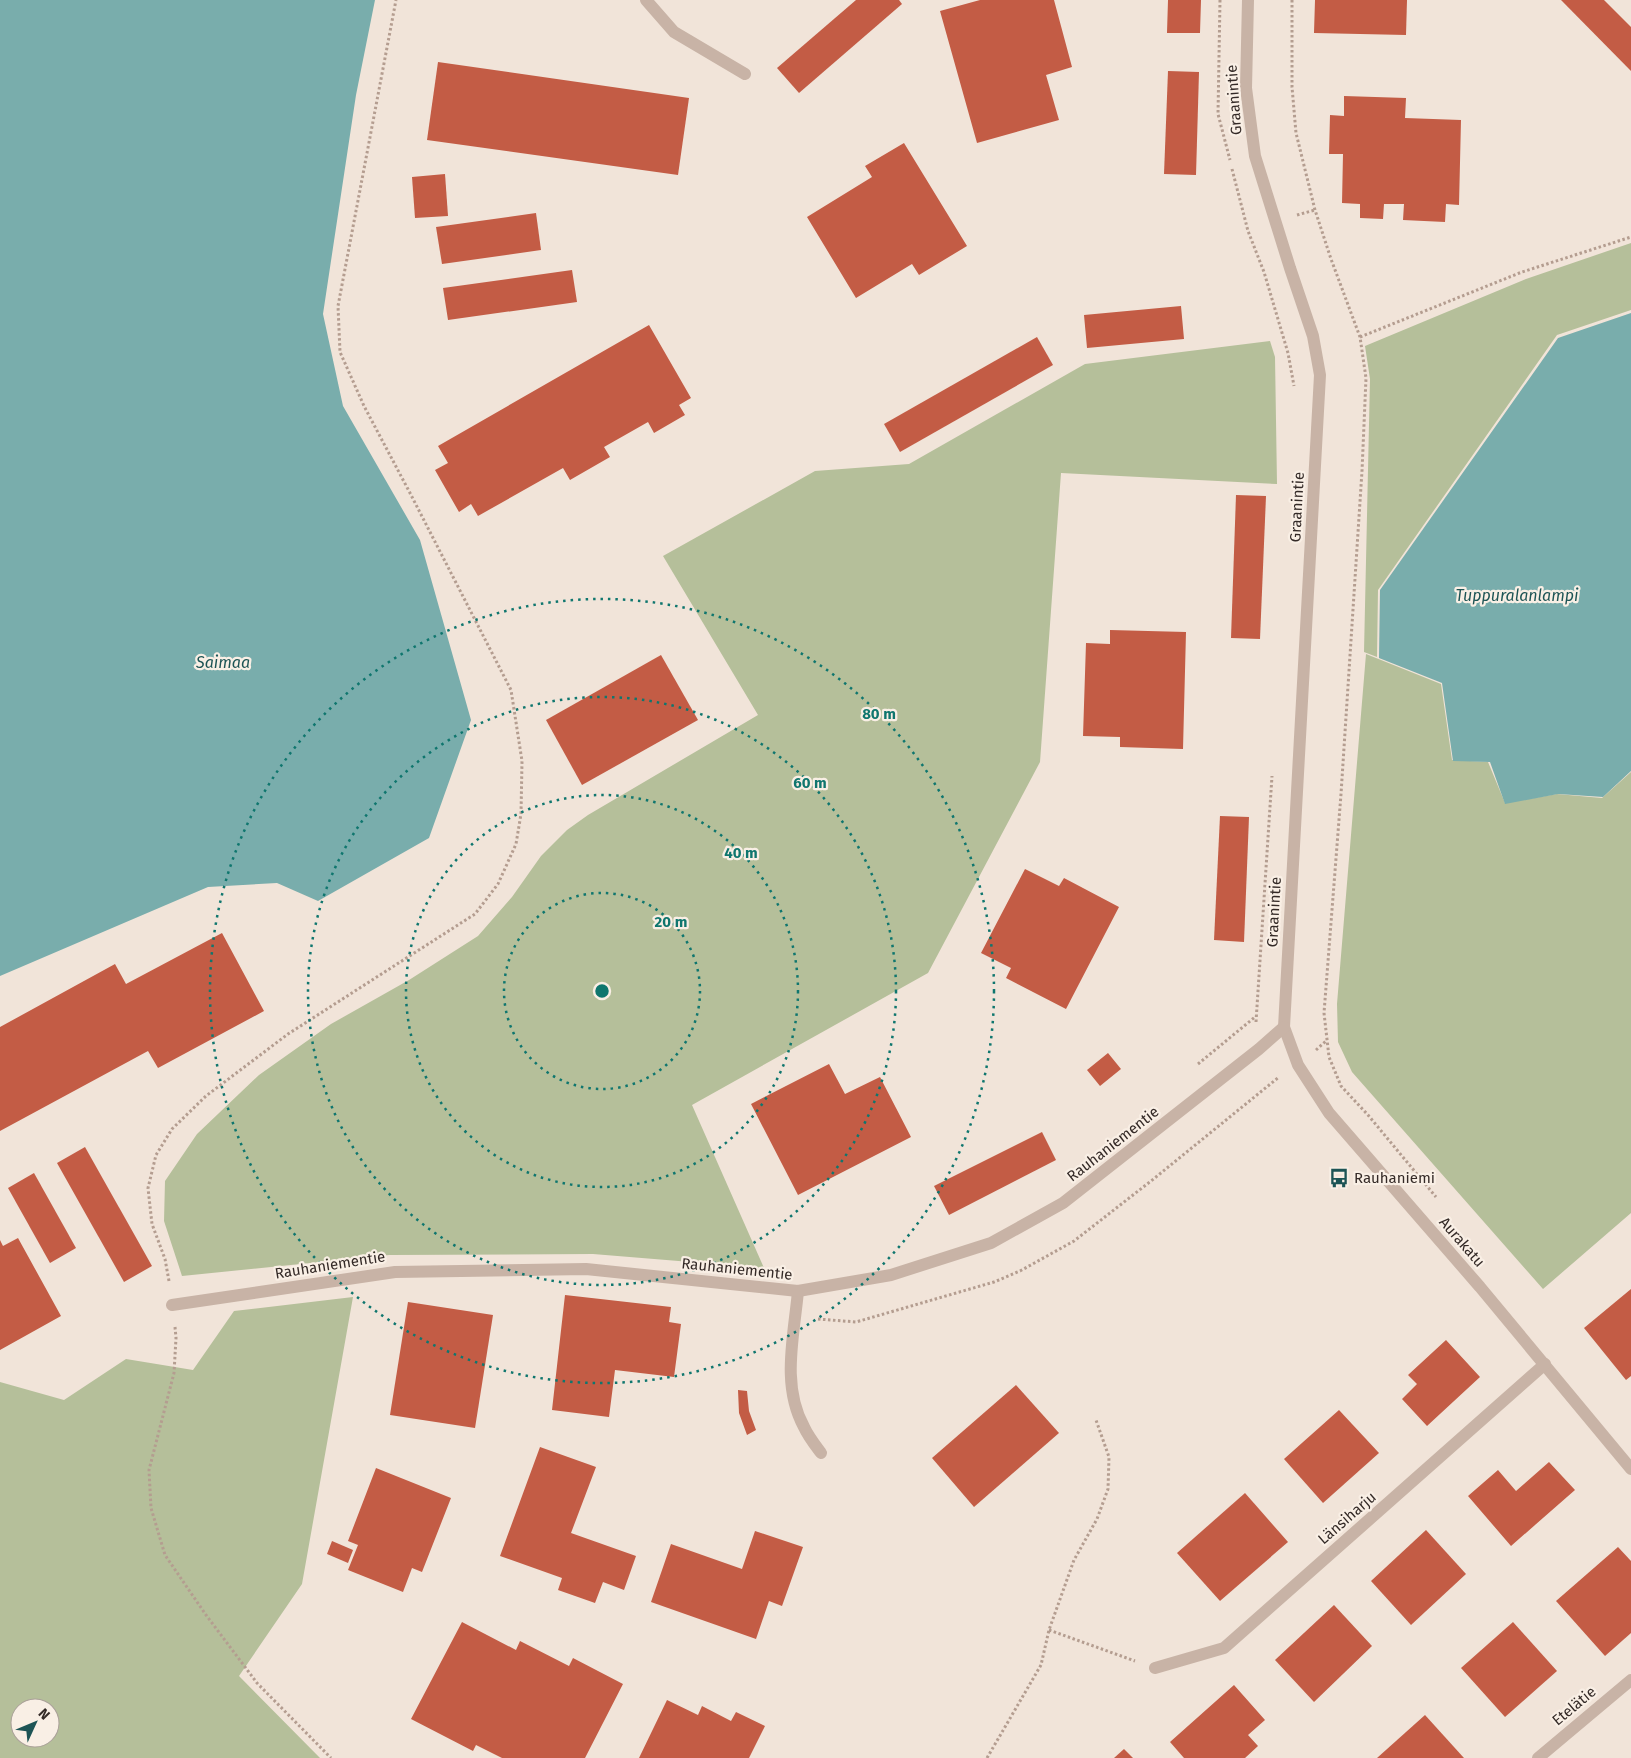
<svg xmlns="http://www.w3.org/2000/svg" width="1631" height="1758" font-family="'Fira Sans',sans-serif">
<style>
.green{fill:#b5bf9a;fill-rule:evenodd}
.water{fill:#79adac}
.building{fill:#c35c45}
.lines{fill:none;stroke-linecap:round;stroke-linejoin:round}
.path{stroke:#b49d90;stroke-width:3;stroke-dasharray:2.5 2.5;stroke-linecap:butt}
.minor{stroke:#c8b3a6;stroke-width:12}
.ring{fill:none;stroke:#0f766e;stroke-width:2.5;stroke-dasharray:2.5 5}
.labels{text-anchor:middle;stroke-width:4.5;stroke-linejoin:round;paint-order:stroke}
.street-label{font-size:15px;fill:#342a27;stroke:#f9efe5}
.poi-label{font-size:15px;fill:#342a27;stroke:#f9efe5;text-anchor:start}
.water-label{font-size:16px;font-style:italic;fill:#1d5455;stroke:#f9efe5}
.centre{fill:#0f766e;stroke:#f9efe5;stroke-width:2.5}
.ring-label{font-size:15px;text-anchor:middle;font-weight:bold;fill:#0f766e;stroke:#f9efe5;stroke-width:4.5;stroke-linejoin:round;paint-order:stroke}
</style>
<rect width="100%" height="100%" fill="#f1e4d9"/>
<g class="green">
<path d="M1631,243v67l-74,25 -179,255 -1,67 -13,-5 6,-273 -5,-33 161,-67z"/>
<path d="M1270,341l5,16 2,127 -216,-11 -21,289 -112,211 -236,132 72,163 -171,-14 -204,1 -207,21 -18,-55 1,-40 32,-47 62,-59 72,-51 78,-44 69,-44 34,-39 29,-41 26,-26 21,-15 170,-100 -95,-159 152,-85 94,-7 176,-100z"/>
<path d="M1366,654l75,30 11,76 36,2 17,41 52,-9 45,4 29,-26v441l-88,76 -191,-217 -14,-30 -1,-38z"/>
<path d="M353,1297l-51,287 -63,92 81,82h-320v-376l64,18 62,-41 67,11 41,-59zM20,1708h30v30h-30z"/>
</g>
<g class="water">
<path d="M0,0h375l-19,95 -33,219 20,92 77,134 51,180 -42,118 -111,63 -41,-18 -69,4 -208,89z"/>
<path d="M1631,313v458l-28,26 -45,-3 -53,10 -15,-42 -37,-1 -11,-78 -63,-25 1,-68 178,-252z"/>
</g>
<g class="building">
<path d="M856,0h43l3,4 -103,89 -22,-25z"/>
<path d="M980,0h74l18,67 -26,8 13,45 -82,23 -37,-132z"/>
<path d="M1168,0h33l-1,33h-33z"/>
<path d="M1315,0h92l-1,35 -92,-2z"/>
<path d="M1561,0h43l27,27v44z"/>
<path d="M438,62l251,36 -11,77 -251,-35z"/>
<path d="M1168,71l31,1 -3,103 -32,-1z"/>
<path d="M1344,96l62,2 -1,20 56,2 -2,85 -13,-1 -1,18 -42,-2 1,-16h-20l-1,15 -23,-1v-14l-18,-1 1,-49h-14l1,-39 14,1z"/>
<path d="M904,143l63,103 -48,29 -7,-11 -56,34 -49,-81 65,-40 -7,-11z"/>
<path d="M445,174l3,42 -33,2 -3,-41z"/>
<path d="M536,213l5,37 -99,14 -6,-37z"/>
<path d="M572,270l5,32 -129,18 -5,-32z"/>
<path d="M1181,306l3,33 -97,9 -3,-33z"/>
<path d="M649,325l42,73 -12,7 6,10 -31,18 -6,-11 -44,25 6,10 -40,23 -7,-12 -85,48 -7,-12 -12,8 -24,-42 13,-7 -10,-17z"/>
<path d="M1037,337l16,28 -153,87 -16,-28z"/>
<path d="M1236,495l30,1 -6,143 -29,-1z"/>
<path d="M1110,630l76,2 -3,117 -63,-2v-10l-37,-1 3,-93 24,1z"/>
<path d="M661,655l37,65 -116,65 -36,-65z"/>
<path d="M1220,816l29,1 -5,125 -30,-2z"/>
<path d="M1025,869l34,17 5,-8 55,29 -53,102 -60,-31 5,-10 -30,-15z"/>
<path d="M222,933l42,78 -106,57 -10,-17 -148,80v-104l115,-63 11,20z"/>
<path d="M1108,1053l13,16 -21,17 -13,-16z"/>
<path d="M829,1064l16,30 35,-17 31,60 -113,58 -47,-91z"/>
<path d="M1042,1132l14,28 -107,55 -15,-29z"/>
<path d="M85,1147l67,119 -28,16 -67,-119z"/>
<path d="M34,1173l42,75 -26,15 -42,-75z"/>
<path d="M18,1238l43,78 -61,34v-110l3,6z"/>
<path d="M1631,1289v87l-5,4 -42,-52z"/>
<path d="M565,1295l106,12 -2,15 12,2 -7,53 -59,-7 -6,47 -57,-7z"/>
<path d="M408,1302l85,13 -18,113 -85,-13z"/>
<path d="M1446,1340l34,37 -53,49 -25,-27 15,-15 -9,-9z"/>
<path d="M1016,1385l43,48 -85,74 -42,-49z"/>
<path d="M738,1390l9,1 2,20 7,19 -9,5 -8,-22z"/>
<path d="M1339,1410l40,43 -56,50 -39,-44z"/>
<path d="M540,1447l56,20 -25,66 65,23 -12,34 -21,-8 -8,21 -37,-13 4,-12 -62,-22z"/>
<path d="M1549,1462l26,28 -64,56 -43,-50 30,-26 18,21z"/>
<path d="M376,1468l75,30 -29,74 -10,-4 -9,24 -55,-22 10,-25 -10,-4z"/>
<path d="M1245,1493l43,49 -68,59 -43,-48z"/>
<path d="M1426,1530l40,44 -55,51 -40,-44z"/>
<path d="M755,1531l48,16 -21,59 -13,-5 -13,38 -105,-37 20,-58 71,25z"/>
<path d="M332,1541l21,9 -5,13 -21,-9z"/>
<path d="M1618,1547l13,14v72l-26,23 -49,-55z"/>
<path d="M1334,1605l38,41 -58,56 -39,-42z"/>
<path d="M462,1622l54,28 4,-9 49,25 4,-8 50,26 -38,74h-83l-26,-13 -3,6 -62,-32z"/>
<path d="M1513,1622l44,49 -52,46 -44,-49z"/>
<path d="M1234,1685l31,35 -17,15 10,11 -13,12h-61l-14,-16z"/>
<path d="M667,1700l31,15 4,-9 29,15 5,-9 29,14 -16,32h-110z"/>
<path d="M1425,1715l39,43h-87z"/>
<path d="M1124,1749l9,9h-19z"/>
</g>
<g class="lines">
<g class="path">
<path d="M1220,0l-2,114 12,46"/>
<path d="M1292,0v87l4,46 19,77 16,49 29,78 6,41 -4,93 -21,323 -17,219 5,44 12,29 27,29 68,82"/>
<path d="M1232,169l16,62 16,41 24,81 6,33"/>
<path d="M1297,215l18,-5"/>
<path d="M1360,337l162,-65 109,-35"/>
<path d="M1256,1022l16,-246"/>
<path d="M1316,1050l10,-9"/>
<path d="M1198,1064l57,-47"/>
<path d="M169,1281l-4,-22 -13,-35 -4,-36 8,-33 16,-26 34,-33 82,-62 187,-120 23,-30 18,-40 5,-30 1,-53 -11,-71 -101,-197 -46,-87 -24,-54 -2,-46 58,-306"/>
<path d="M818,1319l38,3 138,-40 26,-11 54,-30 77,-60 128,-104"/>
<path d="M175,1327l1,11 -2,35 -25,97 2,38 14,47 41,60 51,68 74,75"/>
<path d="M1049,1630l86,31"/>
<path d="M987,1758l54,-93 8,-35 25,-70 23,-41 11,-30 1,-32 -13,-37"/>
</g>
<g class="minor">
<path d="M646,0l28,32 71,42"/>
<path d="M1248,0l-2,88 9,68 35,112 23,68 7,39 -36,652 14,38 31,48 151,174 151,182"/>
<path d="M798,1291c-4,45 -17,94 6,136 4,9 11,18 17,26"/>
<path d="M172,1305l223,-33 191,-3 212,22 93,-16 100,-32 72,-40 196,-154 25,-22"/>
<path d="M1155,1668l69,-20 321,-284"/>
<path d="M1538,1758l93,-78"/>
</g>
</g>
<g class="ring">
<circle cx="602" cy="991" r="98"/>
<circle cx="602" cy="991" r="196"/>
<circle cx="602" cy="991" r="294"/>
<circle cx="602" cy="991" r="392"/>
</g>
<defs>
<symbol id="bus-bare" viewBox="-9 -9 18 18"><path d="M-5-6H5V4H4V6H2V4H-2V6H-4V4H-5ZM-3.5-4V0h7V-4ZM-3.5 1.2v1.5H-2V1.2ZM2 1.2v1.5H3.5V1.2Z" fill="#1d5455" stroke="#f9efe5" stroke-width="2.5" paint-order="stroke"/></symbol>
</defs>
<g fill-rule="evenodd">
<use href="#bus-bare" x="1325" y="1164" width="28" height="28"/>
</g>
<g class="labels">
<g class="street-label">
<text transform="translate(1234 100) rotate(-94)" y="5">Graanintie</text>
<text transform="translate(1297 507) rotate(-87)" y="5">Graanintie</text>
<text transform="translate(1274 912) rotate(-87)" y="5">Graanintie</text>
<text transform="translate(1113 1144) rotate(-38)" y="5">Rauhaniementie</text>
<text transform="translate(1462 1242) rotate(49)" y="5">Aurakatu</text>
<text transform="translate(330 1265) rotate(-9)" y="5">Rauhaniementie</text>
<text transform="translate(737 1269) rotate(6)" y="5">Rauhaniementie</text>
<text transform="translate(1347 1518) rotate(-41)" y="5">Länsiharju</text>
<text transform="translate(1574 1706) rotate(-40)" y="5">Etelätie</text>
</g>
<g class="poi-label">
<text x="1354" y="1183">Rauhaniemi</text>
</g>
<g class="water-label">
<text x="1517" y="601">Tuppuralanlampi</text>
<text x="223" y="668">Saimaa</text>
</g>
</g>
<circle cx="602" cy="991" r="8" class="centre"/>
<g class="ring-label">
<text x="879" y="719">80 m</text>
<text x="810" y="788">60 m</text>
<text x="741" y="858">40 m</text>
<text x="671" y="927">20 m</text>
</g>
<g transform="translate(35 1723) rotate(46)"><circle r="24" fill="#f9efe5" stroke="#aaa099"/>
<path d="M0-4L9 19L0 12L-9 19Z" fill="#1d5455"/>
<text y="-8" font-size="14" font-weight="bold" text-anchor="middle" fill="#342a27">N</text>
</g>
</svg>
